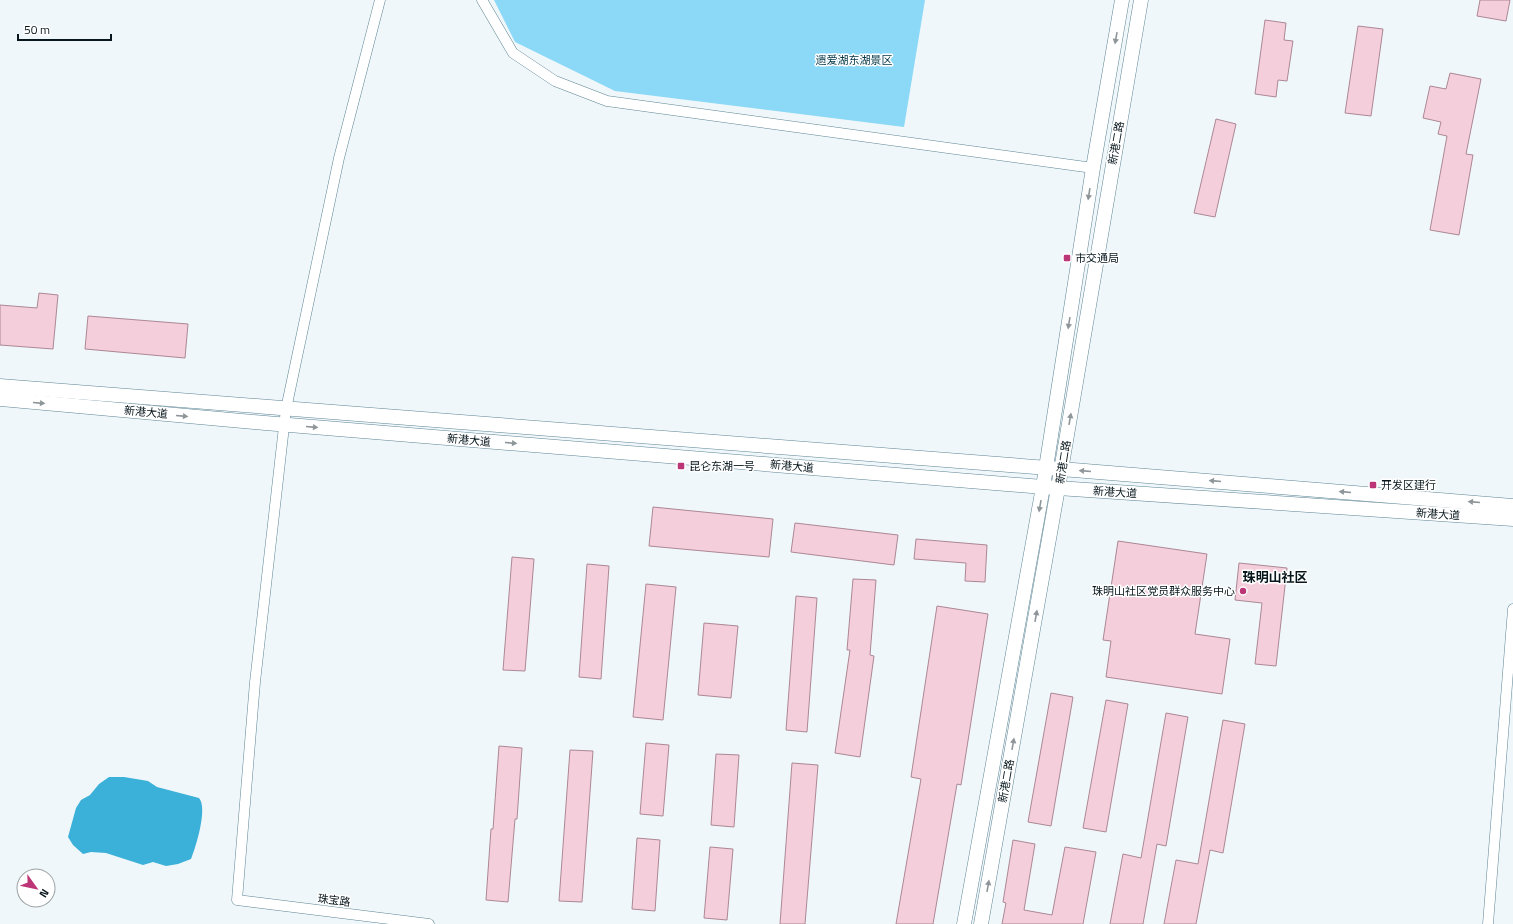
<svg xmlns="http://www.w3.org/2000/svg" width="1513" height="924" font-family="'Titillium Web','Noto Sans SC',sans-serif">
<style>
.green{fill:#8bd8f7}
.water{fill:#3bb0d9}
.building{fill:#f5cedb;stroke:#ac8794}
.lines{fill:none;stroke-linecap:round;stroke-linejoin:round}
.street-casing{stroke:#5f8595;stroke-width:11}
.secondary-casing{stroke:#5f8595;stroke-width:15}
.street{stroke:#fff;stroke-width:10}
.secondary{stroke:#fff;stroke-width:14}
.oneway{fill:#8f9699}
.poi-dot{fill:#bc3576;stroke:#fff;stroke-width:1.5}
.labels{text-anchor:middle;stroke-width:3;stroke-linejoin:round;paint-order:stroke}
.park-label{font-size:11px;fill:#003546;stroke:#fff}
.street-label{font-size:11px;fill:#07161c;stroke:#fff}
.poi-label{font-size:11px;fill:#07161c;stroke:#fff;text-anchor:start}
.quarter-label{font-size:13px;font-weight:bold;fill:#07161c;stroke:#fff}
</style>
<rect width="100%" height="100%" fill="#eff7fa"/>
<path class="green" d="M494,0h431l-21,127 -289,-36 -100,-49z"/>
<path class="water" d="M109,777h15l24,4 9,6 42,11c9,10 -3,49 -8,61l-13,5 -12,2 -13,-4 -10,3 -37,-12 -15,-1 -8,2 -10,-9 -5,-8 8,-29 5,-8 9,-5 9,-11z"/>
<g class="building">
<path d="M1480,0h30l-4,21 -29,-5z"/>
<path d="M1265,20l21,3 -2,17 9,1 -6,40 -9,-1 -2,17 -21,-3z"/>
<path d="M1358,26l25,3 -12,87 -26,-3z"/>
<path d="M1450,73l31,6 -15,75 7,1 -14,80 -29,-5 17,-94 -9,-2 3,-12 -18,-4 7,-32 16,3z"/>
<path d="M1216,119l20,5 -21,93 -21,-4z"/>
<path d="M39,293l19,2 -5,54 -53,-4v-40l37,3z"/>
<path d="M88,316l100,8 -3,34 -100,-9z"/>
<path d="M653,507l120,12 -4,38 -120,-11z"/>
<path d="M795,523l103,12 -4,30 -103,-13z"/>
<path d="M916,539l71,6 -2,37 -20,-1 1,-18 -52,-4z"/>
<path d="M1118,541l89,13 -12,80 35,5 -8,55 -116,-17 5,-36 -8,-1z"/>
<path d="M512,557l22,2 -9,112 -22,-1z"/>
<path d="M1239,563l48,5 -11,98 -21,-2 7,-61 -27,-3z"/>
<path d="M587,564l22,2 -8,113 -22,-2z"/>
<path d="M853,579l23,1 -6,75 4,1 -14,101 -25,-4 15,-103h-3z"/>
<path d="M646,584l30,3 -13,133 -30,-3z"/>
<path d="M796,596l21,2 -10,134 -21,-2z"/>
<path d="M937,606l51,8 -27,171 -4,-1 -24,140h-37l25,-145 -10,-2z"/>
<path d="M704,623l34,3 -7,72 -33,-3z"/>
<path d="M1051,693l22,4 -22,129 -23,-4z"/>
<path d="M1106,700l22,4 -22,128 -23,-4z"/>
<path d="M1166,713l22,4 -22,129 -9,-2 -14,80h-33l13,-70 18,4z"/>
<path d="M1223,720l22,4 -22,129 -13,-3 -14,74h-32l12,-64 22,4z"/>
<path d="M646,743l23,2 -6,71 -23,-2z"/>
<path d="M499,746l23,2 -5,71h-2l-7,83 -22,-2 5,-71h2z"/>
<path d="M570,750l23,1 -11,151 -23,-1z"/>
<path d="M716,754l23,1 -5,72 -23,-2z"/>
<path d="M792,763l26,2 -13,159h-25z"/>
<path d="M637,838l23,2 -5,71 -23,-2z"/>
<path d="M1013,840l22,4 -11,66 28,5 13,-68 31,5 -13,72h-81l4,-21 -3,-1z"/>
<path d="M710,847l23,2 -6,71 -23,-2z"/>
</g>
<g class="lines">
<defs>
<g id="street">
<path d="M380,0l-41,158 -53,251 -31,273 -18,218 192,24"/>
<path d="M482,0l31,53 42,28 52,20 486,67"/>
<path d="M1488,924l25,-315"/>
</g>
<g id="secondary">
<path d="M0,386l1061,83 452,37"/>
<path d="M0,399l265,24 778,64 470,32"/>
<path d="M964,924l79,-437 50,-319 29,-168"/>
<path d="M981,924l77,-436 83,-488"/>
</g>
</defs>
<use href="#street" class="street-casing"/>
<use href="#secondary" class="secondary-casing"/>
<use href="#street" class="street"/>
<use href="#secondary" class="secondary"/>
</g>
<defs><path id="oneway-solid" d="M-6-.8H1V-3.2L6.5 0L1 3.2V.8H-6Z"/></defs>
<g class="oneway">
<use href="#oneway-solid" transform="translate(1116 38) rotate(100)"/>
<use href="#oneway-solid" transform="translate(1089 194) rotate(99)"/>
<use href="#oneway-solid" transform="translate(1069 323) rotate(99)"/>
<use href="#oneway-solid" transform="translate(39 403) rotate(5)"/>
<use href="#oneway-solid" transform="translate(182 416) rotate(5)"/>
<use href="#oneway-solid" transform="translate(1070 419) rotate(-80)"/>
<use href="#oneway-solid" transform="translate(312 427) rotate(5)"/>
<use href="#oneway-solid" transform="translate(511 443) rotate(5)"/>
<use href="#oneway-solid" transform="translate(1085 471) rotate(-175)"/>
<use href="#oneway-solid" transform="translate(1215 481) rotate(-175)"/>
<use href="#oneway-solid" transform="translate(1345 492) rotate(-175)"/>
<use href="#oneway-solid" transform="translate(1474 502) rotate(-175)"/>
<use href="#oneway-solid" transform="translate(1040 506) rotate(100)"/>
<use href="#oneway-solid" transform="translate(1036 616) rotate(-80)"/>
<use href="#oneway-solid" transform="translate(1013 744) rotate(-80)"/>
<use href="#oneway-solid" transform="translate(988 886) rotate(-80)"/>
</g>
<g class="poi-dot">
<rect x="1063" y="254" width="8" height="8" rx="2"/>
<rect x="677" y="462" width="8" height="8" rx="2"/>
<rect x="1369" y="481" width="8" height="8" rx="2"/>
<circle cx="1243" cy="591" r="4"/>
</g>
<g class="labels">
<g class="park-label">
<text x="854" y="64">遗爱湖东湖景区</text>
</g>
<g class="street-label">
<text transform="translate(1116 143) rotate(-80)" y="4">新港二路</text>
<text transform="translate(146 412) rotate(5)" y="4">新港大道</text>
<text transform="translate(469 440) rotate(5)" y="4">新港大道</text>
<text transform="translate(1063 462) rotate(-81)" y="4">新港二路</text>
<text transform="translate(792 466) rotate(5)" y="4">新港大道</text>
<text transform="translate(1115 492) rotate(4)" y="4">新港大道</text>
<text transform="translate(1438 514) rotate(4)" y="4">新港大道</text>
<text transform="translate(1006 781) rotate(-80)" y="4">新港二路</text>
<text transform="translate(334 900) rotate(7)" y="4">珠宝路</text>
</g>
<g class="poi-label">
<text x="1075" y="262">市交通局</text>
<text x="689" y="470">昆仑东湖一号</text>
<text x="1381" y="489">开发区建行</text>
<text x="1235" y="595" text-anchor="end">珠明山社区党员群众服务中心</text>
</g>
<g class="quarter-label">
<text x="1275" y="582">珠明山社区</text>
</g>
</g>
<g transform="translate(36 888) rotate(123)"><circle r="19" fill="#ffffff" stroke="#9ca2a4"/>
<path d="M0-3L7 15L0 10L-7 15Z" fill="#bc3576"/>
<text y="-6" font-size="11" font-weight="bold" text-anchor="middle" fill="#07161c">N</text>
</g>
<path d="M18 34v6h93v-6" fill="none" stroke="#07161c" stroke-width="2"/>
<text x="24" y="34" font-size="12" fill="#07161c" stroke="#ffffff" stroke-width="3" paint-order="stroke">50 m</text>
</svg>
